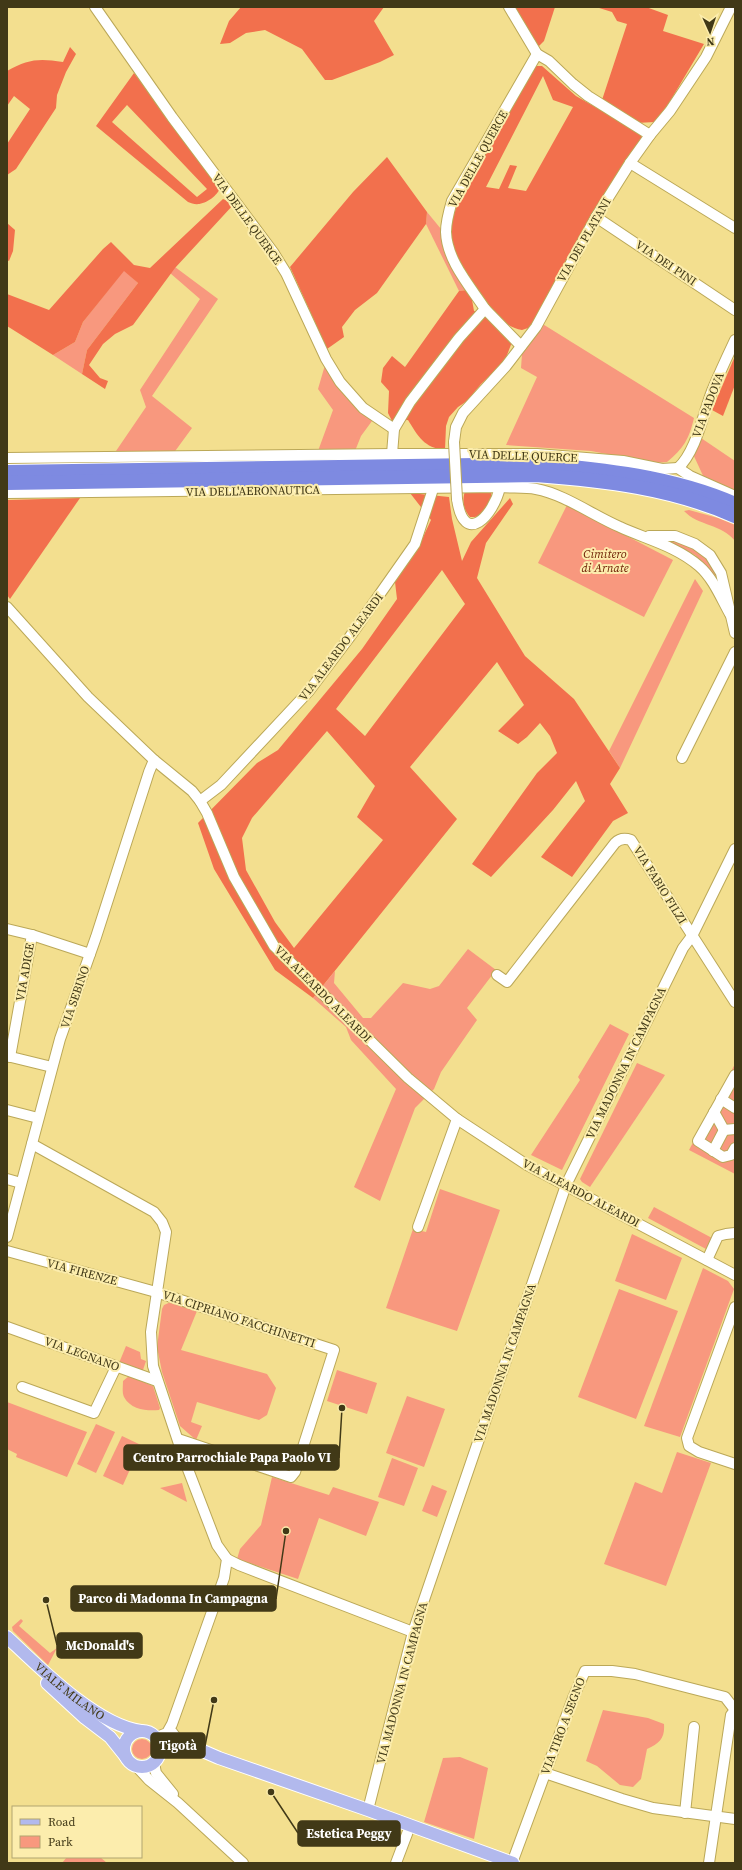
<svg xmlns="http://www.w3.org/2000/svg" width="742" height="1870" font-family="'Source Serif 4',serif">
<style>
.green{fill:#f8987e}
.forest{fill:#f2704d;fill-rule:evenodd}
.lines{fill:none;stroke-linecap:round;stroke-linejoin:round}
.minor-casing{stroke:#bba858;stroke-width:12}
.major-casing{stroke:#fff;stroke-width:14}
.highway-casing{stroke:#fff;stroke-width:16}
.minor{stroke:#fff;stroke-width:10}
.major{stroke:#b2b9ed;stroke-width:12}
.highway{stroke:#7e8ae1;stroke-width:14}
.minor-bridge-casing{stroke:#bba858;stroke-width:12;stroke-linecap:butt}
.minor-bridge{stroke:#fff;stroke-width:10}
.labels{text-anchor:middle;stroke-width:4;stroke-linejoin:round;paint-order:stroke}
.street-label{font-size:12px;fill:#413917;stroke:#fcedad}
.park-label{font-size:12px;font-style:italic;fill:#6b1a01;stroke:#fcedad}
.leader{fill:none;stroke:#413917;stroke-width:1.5}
.callout-dot{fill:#413917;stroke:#fcedad;stroke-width:1.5}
.callout{fill:#413917;stroke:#413917;stroke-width:1.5}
.callout-label{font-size:13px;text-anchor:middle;font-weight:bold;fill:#fff}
</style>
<rect width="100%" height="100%" fill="#f3df8f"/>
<g class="green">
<path d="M427,212l14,17 26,61 -8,1 -33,-67z"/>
<path d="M175,267l43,32 -66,97 40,32 -19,26 -47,1 -10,-4 30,-44 -6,-17 60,-91 -30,-26z"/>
<path d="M124,270l14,13 -51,67 -5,24 -29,-19 22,-13 8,-20z"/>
<path d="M541,323l153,95c-5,21 -10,30 -27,44l-12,1 -64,-12 -85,-6 31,-68 -16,-9 1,-14z"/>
<path d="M325,365l26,35 21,21 -11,15 -6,15h-37l15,-41 -15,-21z"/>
<path d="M701,438l34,23v33l-30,-14 -12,-26z"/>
<path d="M567,505l106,55 -29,57 -106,-54z"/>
<path d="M689,510l29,8 17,7v16c-13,-17 -37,-15 -51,-30z"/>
<path d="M670,540c12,-1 33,14 41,23 3,3 5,9 7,14l-3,-1 -20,-21 -25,-13z"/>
<path d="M695,579l8,12 -83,177 -11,-17z"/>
<path d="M468,949l28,21 -29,38 10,12 -36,52 -7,17 -19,19 -35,93 -26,-14 42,-98 -45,-49 -5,-13 -33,-29 22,-27 -1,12 29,35h8l32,-35 27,6 9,-3z"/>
<path d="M610,1024l19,10 -67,136 -31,-15 49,-75 -2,-3z"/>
<path d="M637,1063l28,12 -75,112 -8,-5 -2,-3z"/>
<path d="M735,1064v110l-46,-24z"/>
<path d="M440,1189l60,21 -43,121 -71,-23 27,-79 13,3z"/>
<path d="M654,1207l58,31 -6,11 -58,-31z"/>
<path d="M632,1234l50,24 -16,42 -51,-19z"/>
<path d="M703,1268l25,13 6,8 -54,148 -36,-11z"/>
<path d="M619,1289l59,22 -42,108 -58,-22z"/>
<path d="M171,1302l26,9 -16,39 86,24 9,14 -9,27 -8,5 -62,-18 -6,20 11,4 -6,14 -16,-14 -18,-54 -5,-25 5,-38 2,-4z"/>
<path d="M126,1346l14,6 1,7 5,2 -3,9 -2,1 -22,-8z"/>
<path d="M337,1370l40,13 -10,31 -40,-13z"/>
<path d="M129,1376l24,10 7,22 -1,2c-12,1 -28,0 -35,-13 -2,-4 -1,-11 -1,-16z"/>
<path d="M407,1396l38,13 -21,58 -38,-14z"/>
<path d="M7,1402l80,30 -20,45 -51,-20 1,-3 -10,-5z"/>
<path d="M96,1424l19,8 -19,41 -19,-9z"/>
<path d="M122,1436l19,9 -18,40 -20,-9z"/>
<path d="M677,1452l34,11 -45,123 -62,-22 31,-82 27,11z"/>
<path d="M392,1458l26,10 -14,38 -26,-9z"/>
<path d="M272,1477l57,18 4,-8 46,15 -13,34 -47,-18 -21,61 -61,-20 3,-10 21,-24z"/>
<path d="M182,1483l5,19 -27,-14z"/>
<path d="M432,1485l15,6 -10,26 -15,-6z"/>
<path d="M21,1619l2,2 -4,5 31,27 7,-5 -9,17 -35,-34 -1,-4z"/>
<path d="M603,1710l45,8 16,6c1,14 -4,19 -17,25l-6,30 -8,8 -13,-2 -23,-19 -11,-5z"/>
<circle cx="142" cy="1749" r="10"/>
<path d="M460,1757l28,11 -14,71 -50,-17 19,-64z"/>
<path d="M67,1857h33l7,6h-45z"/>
</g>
<g class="forest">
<path d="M241,7h143l-10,14 20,34 -14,7 -48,18h-7l-23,-31 -37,-19 -19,3 -16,10 -10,1 9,-23z"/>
<path d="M512,7h43l-11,34 -5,5 -9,-6z"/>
<path d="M596,7h50l22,8 -5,16 41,13 -35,59 -14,19 -19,1 -34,-23 25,-76 -10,-3 -5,-9z"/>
<path d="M70,47l6,7 -10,18 -9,23 -1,13 -40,61 -9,6v-31l23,-35 -16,-13 -7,10v-35c21,-12 32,-13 56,-9z"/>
<path d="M536,66h6l34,30 63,36 3,6 -104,180 -10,10 -6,2c-20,-3 -34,-23 -44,-39 -10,-18 -30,-42 -27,-64 2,-18 14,-37 22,-53 20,-37 41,-73 63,-108zM543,76l10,24 20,7 -47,84 -18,-3 9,-22 -7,-1 -11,24 -13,-2z"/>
<path d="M134,73l86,115c-2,7 -14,16 -22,16 -2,1 -7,-1 -10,-2l-92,-76zM127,105l80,84 -10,8 -85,-75z"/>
<path d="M387,157l40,55 -1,12 -49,69 -22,17 -13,17 2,10 -17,12 -37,-82 63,-75z"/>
<path d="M223,199l11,5 -59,64 -42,57 -18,9 -12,10 -14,21 11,13 8,3 -3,8 -23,-15 5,-24 51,-67 -14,-12 -41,51 -8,20 -22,13 -46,-29v-32l42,16 54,-61 8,-7 23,23 16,3z"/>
<path d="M7,223l8,7 -2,21 -4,10 -2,-1z"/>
<path d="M467,290l4,4 3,17 13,3 25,28 -8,21 -23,21 -14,17 -9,6 -9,10 -3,9 -1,24c-21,-2 -27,-14 -37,-30l-16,1 -4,-8 1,-22 -8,-9 2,-14 9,-12 13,11 54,-76z"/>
<path d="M735,356v29l-12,31 -11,-6z"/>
<path d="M465,491h26c2,7 -5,21 -12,25 -3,1 -6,1 -9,1 -7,-8 -8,-16 -5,-26z"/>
<path d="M410,493l39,4 3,22 10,42 9,-19 39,-44 3,6 -27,39 -9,35 48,78 49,43 46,69 -10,16 18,29 -15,8 -41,56 -31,-20 44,-56 -9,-20 -23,29 -62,67 -19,-13 65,-91 20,-20 -7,-17 -10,-13 -13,14 -9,7 -20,-13 26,-26 -27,-43 -87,105 47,52 -144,179 -38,-28 -61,-101 -16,-46 59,-60 21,-13 84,-101 35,-50 -2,-17 22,-32 14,-30zM442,570l23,34 -100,132 -29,-27zM327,731l48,55 -18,31 26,23 -89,108 -19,-26 -29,-52 -4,-32 10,-20z"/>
<path d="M80,498l-70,101 -3,-4v-95z"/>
</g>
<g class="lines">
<defs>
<g id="minor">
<path d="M95,7l77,110 101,135 13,21 40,86 14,23 23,26 31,21"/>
<path d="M509,7l28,47 12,7 24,23 15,12 62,39"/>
<path d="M630,163l105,65"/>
<path d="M596,217l139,93"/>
<path d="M485,309c-15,-23 -38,-48 -39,-77 0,-10 3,-21 6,-31l85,-147"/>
<path d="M521,346l-36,-37 -26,29 -49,64 -16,27 -2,25h145l86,7 39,8 16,-1"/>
<path d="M454,442l2,-15 7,-14 43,-47 30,-39 60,-110 34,-54 20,-28 20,-24 36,-54 25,-50"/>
<path d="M7,458l385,-4"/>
<path d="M678,468c18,-16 25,-54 34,-77 7,-17 15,-34 23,-51"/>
<path d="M678,468l12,8 45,20"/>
<path d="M7,493l493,-6c12,1 25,0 36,2 28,5 58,27 84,38 26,12 56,19 79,39 14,12 22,32 31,48"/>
<path d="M457,499c7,49 37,16 43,-12"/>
<path d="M649,536h26l20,8 15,11 11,18 14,60"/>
<path d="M7,607l81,90 66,63 38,31 8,10 7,12 27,64 40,69 134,132 49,41 70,46 208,110"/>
<path d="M682,758l53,-106"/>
<path d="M200,801l21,-16 88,-94 40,-53 66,-94 18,-55"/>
<path d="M7,929l25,6 58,19"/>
<path d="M497,975l10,7 108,-139c4,-4 10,-5 16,-3l104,162"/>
<path d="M7,1056l45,11"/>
<path d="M10,1057l22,-122"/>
<path d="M735,1075l-37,66 25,16 8,-2 4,-7"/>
<path d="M721,1099l14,9"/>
<path d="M7,1110l31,8"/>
<path d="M714,1112l10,18 11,-1"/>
<path d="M32,1144l122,68 8,10 4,10 -15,100 2,34 31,93 33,86 10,14 -3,19 -52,146 -5,9 -10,4"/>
<path d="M713,1151l11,-21"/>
<path d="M7,1179l14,4"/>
<path d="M418,1227l39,-108"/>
<path d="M7,1237l53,-198 36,-102 53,-165 5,-12"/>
<path d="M7,1251l149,41 178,58 -39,122 -4,5 -113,-38"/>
<path d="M707,1260l11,-24 8,-2 9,-1"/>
<path d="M735,1307l-48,131 2,8 10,6 36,12"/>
<path d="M7,1327l150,54"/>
<path d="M22,1387l72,26 22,-46"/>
<path d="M227,1559l12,6 174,67"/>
<path d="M172,1732l6,8 18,8"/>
<path d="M154,1763l2,10 17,21"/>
<path d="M137,1767l12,13 29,23 65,60"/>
<path d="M545,1773l77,26 31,9 82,11"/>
<path d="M368,1810l45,-178 153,-447 117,-237 9,-12 43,-87"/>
<path d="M685,1813l9,-86"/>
<path d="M396,1863l14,-37"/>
<path d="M512,1863l61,-165 12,-27h27l23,3 90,23 10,13"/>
<path d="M709,1863l22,-148 4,-5"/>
</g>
<g id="major">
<path id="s1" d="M7,1637c32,30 89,88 134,94"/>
<path d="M47,1683l38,35 25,19 16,20"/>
<circle cx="142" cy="1749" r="18"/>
<path d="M161,1746l9,3 26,-1 23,10 149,52 145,53"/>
</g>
<g id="highway">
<path d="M7,472l529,-8c67,5 137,13 199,40"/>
<path d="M7,483l529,-8c68,5 136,13 199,41"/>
</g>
</defs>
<use href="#minor" class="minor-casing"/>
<use href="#major" class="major-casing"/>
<use href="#highway" class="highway-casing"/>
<use href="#minor" class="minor"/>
<use href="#major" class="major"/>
<use href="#highway" class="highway"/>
<defs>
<path id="minor-bridge" d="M454,442l3,57"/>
</defs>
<use href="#minor-bridge" class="minor-bridge-casing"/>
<use href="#minor-bridge" class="minor-bridge"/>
</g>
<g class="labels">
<g class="street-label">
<text transform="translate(478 159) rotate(-61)" y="4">VIA DELLE QUERCE</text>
<text transform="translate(247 219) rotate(54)" y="4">VIA DELLE QUERCE</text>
<text transform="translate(584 240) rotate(-60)" y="4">VIA DEI PLATANI</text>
<text transform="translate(666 263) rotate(34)" y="4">VIA DEI PINI</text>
<text transform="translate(708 405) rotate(-69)" y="4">VIA PADOVA</text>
<text transform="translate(523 456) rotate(2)" y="4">VIA DELLE QUERCE</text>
<text transform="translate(253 491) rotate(-1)" y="4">VIA DELL'AERONAUTICA</text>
<text transform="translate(341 647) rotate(-53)" y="4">VIA ALEARDO ALEARDI</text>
<text transform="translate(660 885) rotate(58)" y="4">VIA FABIO FILZI</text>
<text transform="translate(25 972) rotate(-80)" y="4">VIA ADIGE</text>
<text transform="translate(323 994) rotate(45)" y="4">VIA ALEARDO ALEARDI</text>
<text transform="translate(75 997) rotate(-71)" y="4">VIA SEBINO</text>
<text transform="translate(626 1063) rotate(-64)" y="4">VIA MADONNA IN CAMPAGNA</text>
<text transform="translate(581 1193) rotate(28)" y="4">VIA ALEARDO ALEARDI</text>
<text transform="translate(82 1272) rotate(15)" y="4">VIA FIRENZE</text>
<text transform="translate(239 1319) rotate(18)" y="4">VIA CIPRIANO FACCHINETTI</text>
<text transform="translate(82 1354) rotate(20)" y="4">VIA LEGNANO</text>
<text transform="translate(505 1363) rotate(-71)" y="4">VIA MADONNA IN CAMPAGNA</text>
<text transform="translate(402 1683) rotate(-75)" y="4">VIA MADONNA IN CAMPAGNA</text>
<text dy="4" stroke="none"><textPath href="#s1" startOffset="83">VIALE MILANO</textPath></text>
<text transform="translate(563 1726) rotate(-69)" y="4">VIA TIRO A SEGNO</text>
</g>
<g class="park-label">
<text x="605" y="558">Cimitero<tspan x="605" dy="14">di Arnate</tspan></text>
</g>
</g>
<path class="leader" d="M342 1408L339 1458M286 1531L276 1599M46 1600L57 1645M214 1700L205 1746M271 1792L298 1833"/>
<g class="callout-dot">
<circle cx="342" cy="1408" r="4"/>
<circle cx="286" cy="1531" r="4"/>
<circle cx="46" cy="1600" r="4"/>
<circle cx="214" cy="1700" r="4"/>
<circle cx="271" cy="1792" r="4"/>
</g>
<g class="callout">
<rect x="124" y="1445" width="215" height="25" rx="4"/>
<rect x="71" y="1586" width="205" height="25" rx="4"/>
<rect x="57" y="1633" width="85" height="25" rx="4"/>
<rect x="151" y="1733" width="54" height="25" rx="4"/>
<rect x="298" y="1821" width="102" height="25" rx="4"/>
</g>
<g class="callout-label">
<text x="232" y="1462">Centro Parrochiale Papa Paolo VI</text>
<text x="173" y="1603">Parco di Madonna In Campagna</text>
<text x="100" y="1650">McDonald's</text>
<text x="178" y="1750">Tigotà</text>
<text x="349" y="1838">Estetica Peggy</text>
</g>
<rect width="742" height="1870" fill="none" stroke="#413917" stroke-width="16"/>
<rect x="12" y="1806" width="130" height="52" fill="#fcedad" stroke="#b1a571"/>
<rect x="20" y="1819" width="20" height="6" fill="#b2b9ed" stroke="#b1a571"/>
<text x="48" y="1826" font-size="12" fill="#413917">Road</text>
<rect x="20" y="1836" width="20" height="12" fill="#f8987e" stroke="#b1a571"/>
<text x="48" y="1846" font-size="12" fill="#413917">Park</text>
<g transform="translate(710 32) rotate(177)" stroke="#fcedad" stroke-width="3" paint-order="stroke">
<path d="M0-3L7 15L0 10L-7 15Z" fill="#413917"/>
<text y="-6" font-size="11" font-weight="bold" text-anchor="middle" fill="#413917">N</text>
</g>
</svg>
